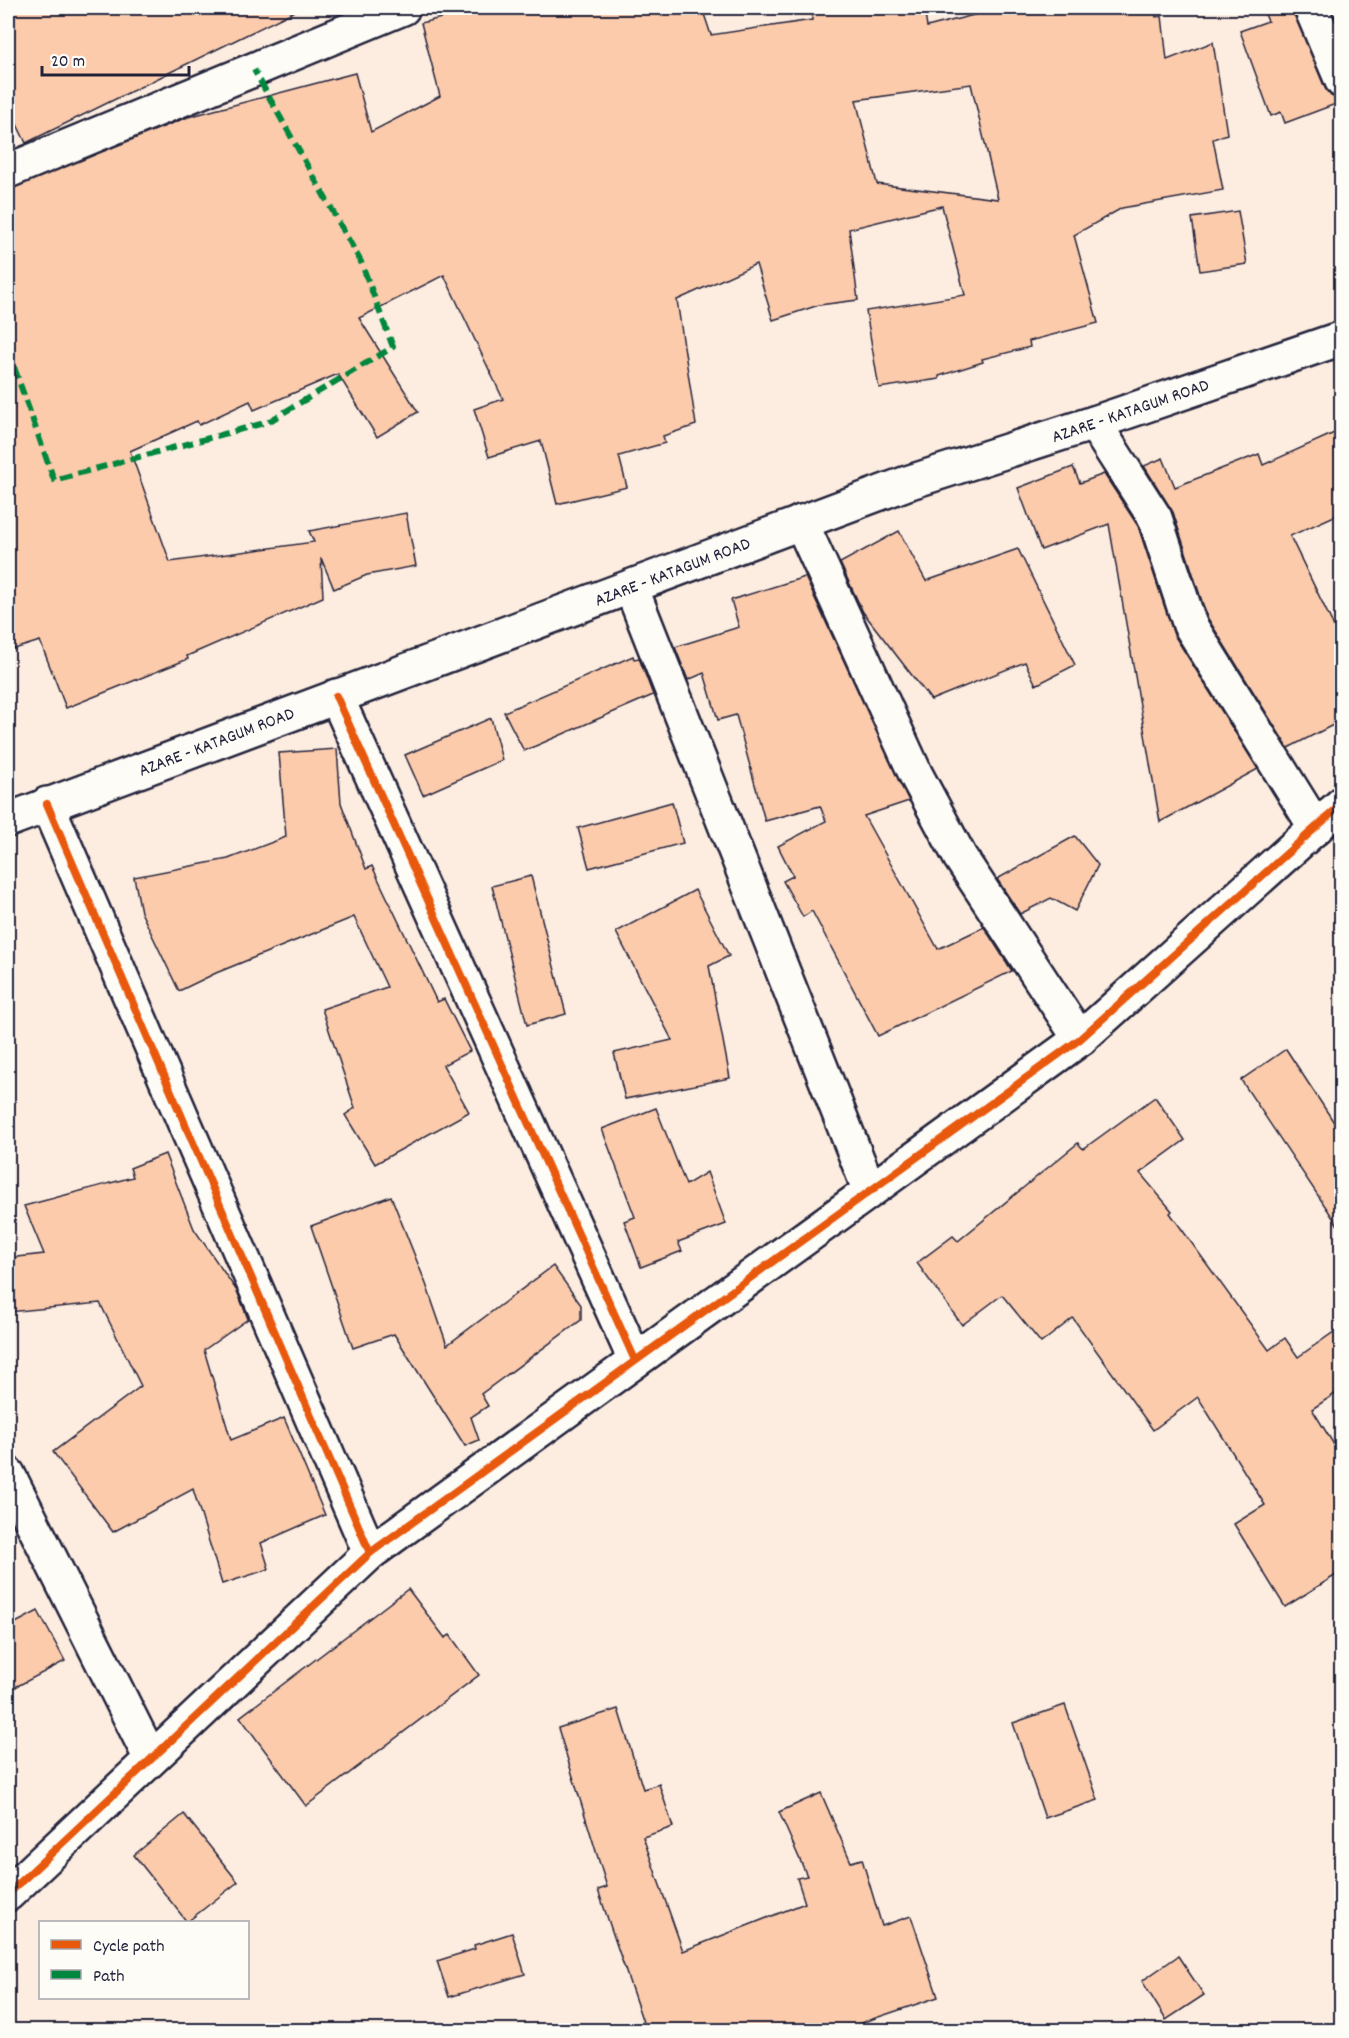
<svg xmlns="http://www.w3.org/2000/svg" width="1349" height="2038" font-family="Dekko,sans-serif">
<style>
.building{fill:#fccbac;stroke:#22223b;stroke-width:1.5;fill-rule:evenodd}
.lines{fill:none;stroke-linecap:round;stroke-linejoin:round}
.minor-casing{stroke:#22223b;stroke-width:38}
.primary-casing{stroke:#22223b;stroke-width:38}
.minor{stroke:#fdfcf7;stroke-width:33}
.primary{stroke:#fdfcf7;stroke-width:33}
.quiet{stroke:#00873e;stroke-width:6;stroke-dasharray:12 6;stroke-linecap:butt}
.cycleway-casing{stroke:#fdfcf7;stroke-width:11}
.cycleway{stroke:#e8590c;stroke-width:8}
.labels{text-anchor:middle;stroke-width:4.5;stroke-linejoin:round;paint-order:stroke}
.street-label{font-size:18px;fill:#22223b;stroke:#fdfcf7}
</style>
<rect width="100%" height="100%" fill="#fdede0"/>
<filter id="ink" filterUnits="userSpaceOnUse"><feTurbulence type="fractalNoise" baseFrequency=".0167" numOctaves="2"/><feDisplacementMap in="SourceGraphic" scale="12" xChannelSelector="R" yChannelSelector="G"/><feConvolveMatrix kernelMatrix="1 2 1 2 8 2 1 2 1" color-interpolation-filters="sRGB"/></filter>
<g filter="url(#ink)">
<g class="building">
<path d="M8,8h293l-275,135 -18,-37z"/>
<path d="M481,8h221l9,27 101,-15v-12h112l3,19 74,-19h153l2,9 6,-1 5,44 46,-18 14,92 -14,5 10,51 -101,18 -48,27 24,88 -69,18 1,6 -48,12 1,3 -44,14v3l-60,9 -13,-77 99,-16 -23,-89 -93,23 9,71 -39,5 -46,15 -17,-56 -79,36 19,125 -33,11 2,7 -46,13 8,31 -70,17 -16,-63 -52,16 -15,-48 29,-10 -59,-124 -85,43 59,94 -41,25 -39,-63 -84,36 -4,-9 -51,24 -2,-4 -67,30 40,111 144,-20 -5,-11 97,-18 10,53 -49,9 -33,14 -13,-31 2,39 -136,59 1,3 -122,49 -26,-67 -32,10v-462l180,-72 167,-44 16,59 69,-36 -19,-73zM971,84l27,115 -121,-15 -21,-84z"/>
<path d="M1262,8h31l32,80 6,8 10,3v3l-56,21 -4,-11 -10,4 -31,-85 28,-10z"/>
<path d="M1238,211l9,53 -47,7 -8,-53z"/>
<path d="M1341,430v83l-51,23 51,105v80l-53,27 -81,-131 -34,-105 -29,-46 19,-8 12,29 84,-33 4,11z"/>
<path d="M1073,467l7,16 24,-9 34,52 36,109 84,134 -98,53 -51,-298 -68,26 -23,-62z"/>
<path d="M899,531l27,50 92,-32 57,116 -39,20 -11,-23 -94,38 -68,-88 -23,-49z"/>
<path d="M805,577l104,224 -45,15 74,133 46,-22 28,44 -134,65 -66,-125 -9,6 -20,-36 10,-5 -15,-30 48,-25 -6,-15 -55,15 -29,-106 -18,5 -14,-47 -16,7 -13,-33 64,-20 -8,-27z"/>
<path d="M633,656l1,3 5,-1 14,37 -129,56 -20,-39z"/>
<path d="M491,718l11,42 -79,35 -18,-40z"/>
<path d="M337,749l4,54 25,66 6,-3 65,136 7,-3 26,52 -27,14 26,47 -94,52 -30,-49 10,-7 -33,-99 65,-22 -33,-70 -138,56 -37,18 -38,-79 -7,-35 94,-18 58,-22 -7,-84z"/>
<path d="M672,802l11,41 -94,25 -11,-40z"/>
<path d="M1075,836l23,29 -23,46 -24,-13 -31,16 -23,-35z"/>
<path d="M531,876l35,138 -39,11 -35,-139z"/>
<path d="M695,890l34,66 -20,10 21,112 -105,21 -11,-46 58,-13 -56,-108z"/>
<path d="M1286,1049l55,84v97l-100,-150z"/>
<path d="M1155,1097l30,43 -45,33 32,38 -2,2 99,137 16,-12 13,19 43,-30v63l-29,19 29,47v116l-56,35 -51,-83 31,-19 -67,-108 -45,33 -80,-112 -32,25 -39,-48 -40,30 -45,-62 36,-27 5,5 120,-98 5,6z"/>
<path d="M656,1108l30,77 21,-13 19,52 -48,18 4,9 -41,16 -17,-46 11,-4 -33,-88z"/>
<path d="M165,1154l29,75 43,62 11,28 -44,31 27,90 53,-22 41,97 -64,28 8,26 -47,15 -29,-95 -80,43 -60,-80 88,-66 -41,-83 -92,9v-54l36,-4 -20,-48 109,-29 -3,-9z"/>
<path d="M391,1196l35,88 21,61 106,-79 28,39v15l-100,74 7,12 -17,11 8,23 -14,6 -71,-112 -41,14 -42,-122z"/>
<path d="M408,1589l37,49 5,-3 29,40 -173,131 -66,-89z"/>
<path d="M38,1611l27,50 -57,30v-64z"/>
<path d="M1065,1705l33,95 -53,18 -32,-95z"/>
<path d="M618,1709l25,80 16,-5 14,43 -30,10 40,114 122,-48 -8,-25 10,-2 -28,-64 42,-19 30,69 11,-3 20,67 29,-10 27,81 -101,34h-191l-48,-141 9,-3 -49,-159z"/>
<path d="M184,1814l54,68 -51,40 -53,-67z"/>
<path d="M512,1933l13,41 -76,23 -12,-36 38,-12 -1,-4z"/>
<path d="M1178,1956l26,39 -38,25 -24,-39z"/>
</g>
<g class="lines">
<defs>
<g id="minor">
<path d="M1311,8l31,73"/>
<path d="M8,171l395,-163"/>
<path d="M1094,423l61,95 35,107 126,203"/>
<path d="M801,522l115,253 44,82 120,182"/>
<path d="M631,587l238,602"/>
<path d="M336,696l299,664"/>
<path d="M47,804l323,749"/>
<path d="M8,1474l142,283"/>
<path d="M8,1894l362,-341 710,-514 262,-235"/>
</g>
<path id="primary" d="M8,820l899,-337 187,-60 248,-85"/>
</defs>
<use href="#minor" class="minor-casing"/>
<use href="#primary" class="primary-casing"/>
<use href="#minor" class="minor"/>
<use href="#primary" class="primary"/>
<path class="quiet" d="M8,350l46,130 214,-58 125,-75 -32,-85 -107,-192"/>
<defs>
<g id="cycleway">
<path d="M336,696l299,664"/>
<path d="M47,804l323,749"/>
<path d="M8,1894l362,-341 710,-514 262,-235"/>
</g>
</defs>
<use href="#cycleway" class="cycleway-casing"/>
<use href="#cycleway" class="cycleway"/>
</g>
</g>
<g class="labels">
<g class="street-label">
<text transform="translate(1130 410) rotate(-19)" y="6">AZARE - KATAGUM ROAD</text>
<text transform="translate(672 571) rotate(-21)" y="6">AZARE - KATAGUM ROAD</text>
<text transform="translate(216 741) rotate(-21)" y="6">AZARE - KATAGUM ROAD</text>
</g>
</g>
<rect width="1349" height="2038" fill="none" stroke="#fdfcf7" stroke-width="30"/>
<rect x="15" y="15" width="1319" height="2008" fill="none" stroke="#22223b" stroke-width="2" filter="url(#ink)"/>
<rect x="39" y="1921" width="210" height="78" fill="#fdfcf7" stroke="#a5a5ac" stroke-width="1.5"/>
<rect x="51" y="1940" width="30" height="9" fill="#e8590c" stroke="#a5a5ac" stroke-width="1.5"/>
<text x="93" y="1951" font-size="18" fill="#22223b">Cycle path</text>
<rect x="51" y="1970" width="30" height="9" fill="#00873e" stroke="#a5a5ac" stroke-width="1.5"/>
<text x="93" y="1981" font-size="18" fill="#22223b">Path</text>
<path d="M42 66v9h147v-9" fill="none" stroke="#22223b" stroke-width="3"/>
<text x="51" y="66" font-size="18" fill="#22223b" stroke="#fdfcf7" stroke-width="4.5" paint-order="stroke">20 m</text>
</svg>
